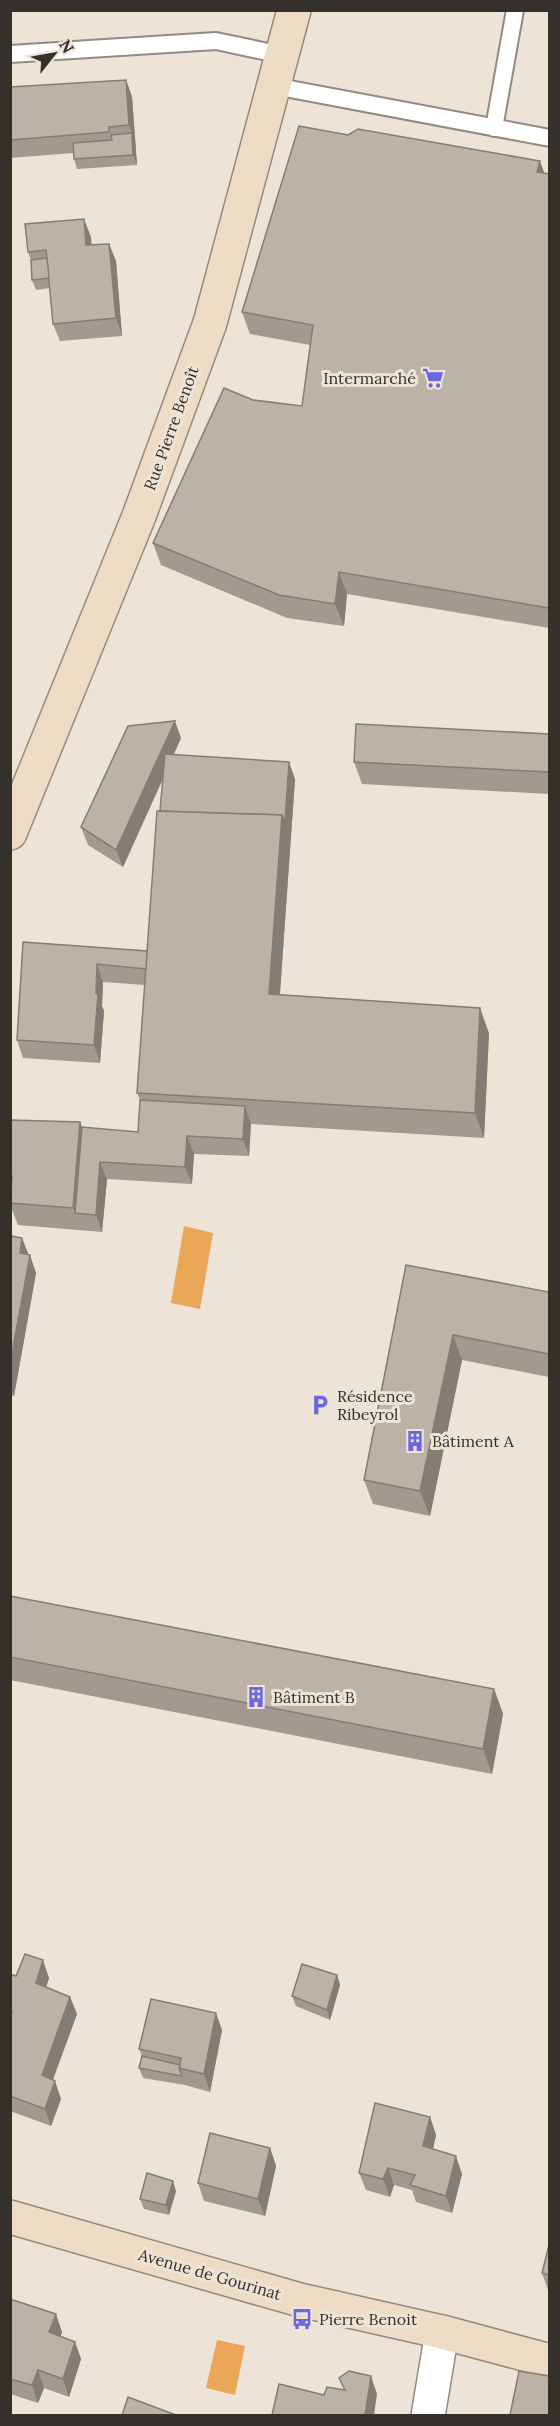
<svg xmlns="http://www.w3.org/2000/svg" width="560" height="2426" font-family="Lora,serif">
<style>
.water{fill:#e9a757}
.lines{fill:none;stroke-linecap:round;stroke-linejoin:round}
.lane-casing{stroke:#948a80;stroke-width:20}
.street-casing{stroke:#948a80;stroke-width:36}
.secondary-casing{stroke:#948a80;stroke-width:36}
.lane{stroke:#fff;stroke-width:16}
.street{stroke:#fff;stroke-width:33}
.secondary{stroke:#eedbc3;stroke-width:33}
.wall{fill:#a39990}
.shaded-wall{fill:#847d75}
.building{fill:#bdb2a7;stroke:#847d75;stroke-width:1.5}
.labels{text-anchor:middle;stroke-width:6;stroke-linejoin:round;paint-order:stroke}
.poi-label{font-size:16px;fill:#34302c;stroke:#eee3d7;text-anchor:start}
.street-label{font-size:16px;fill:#34302c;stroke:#eee3d7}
</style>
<rect width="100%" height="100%" fill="#eee3d7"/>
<g class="water">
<path d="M184,1226l29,7 -13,76 -29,-6z"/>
<path d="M217,2340l28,6 -10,49 -29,-7z"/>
</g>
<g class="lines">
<defs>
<g id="lane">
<path d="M10,54l206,-13 66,14"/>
<path d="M274,86l276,52"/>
<path d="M494,128l21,-118"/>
</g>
<path id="street" d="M428,2416l14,-84"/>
<g id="secondary">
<path d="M10,833l129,-317 71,-193 84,-313"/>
<path d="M10,2217l290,83 142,32 108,29"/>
</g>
</defs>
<use href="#lane" class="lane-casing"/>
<use href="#street" class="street-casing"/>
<use href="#secondary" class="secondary-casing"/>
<use href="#lane" class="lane"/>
<use href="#street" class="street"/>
<use href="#secondary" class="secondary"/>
</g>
<g class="wall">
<path d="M126,80l6,17 5,68 -60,4 -3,-10 -1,-6 -63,5v-71z"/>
<path d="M544,173l5,1v454l-202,-34 -3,32 -57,-8 -126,-53 -8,-22 100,-143 49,6 8,-61 -60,-11 -8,-22z"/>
<path d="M91,237v8l18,-1 7,17 6,75 -62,5 -7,-17 -3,-36 -14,2 -4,-10 -1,-20 -3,-8z"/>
<path d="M549,734v60l-187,-10 -8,-22z"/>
<path d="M181,738l-7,16 121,25 -15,216 209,38 -5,105 -233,-14 -2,32 -55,-2 -2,30 -85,-5 -5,53 -84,-7 -8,-20v-85l70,2 2,5 56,5 2,-32 -3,-7 8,-108 -42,-3 -1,24 2,5 -4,52 -77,-5 -6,-18 6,-98 124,9 16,-172 -40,88 -35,-22 -7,-18z"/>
<path d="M22,1238l14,35 -22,123 -4,-1v-150z"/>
<path d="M406,1265l143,27v85l-87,-17 -32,156 -57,-12 -9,-24z"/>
<path d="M10,1596l484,93 9,25 -11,60 -482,-94z"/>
<path d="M10,1974l6,2 33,2 -3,9 24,10 7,17 -24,66 8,19 -10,27 -41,-15z"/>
<path d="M337,1975l3,10 -10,35 -34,-14 -4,-10z"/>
<path d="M222,2030l-12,62 -25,-7 -42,-7 -4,-10 3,-12 -3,-7z"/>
<path d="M430,2117l6,18 -3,14 29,25 -10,39 -36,-11 -4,-12 -18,-5 -4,12 -24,-7 -7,-17z"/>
<path d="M270,2148l6,18 -11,50 -61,-15 -6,-18z"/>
<path d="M176,2191l-7,24 -25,-6 -4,-10z"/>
<path d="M549,2245v45h-1l-6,-17z"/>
<path d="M10,2299l52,33 -1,4 14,6 6,17 -12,38 -25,-9 -6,15 -28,-9z"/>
</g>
<g class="shaded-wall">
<path d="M126,80l6,17 5,68 -4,-10 -1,-22 -3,-8z"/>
<path d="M540,161l8,22 -11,-11z"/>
<path d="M84,219l7,18 2,25 -7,-17z"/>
<path d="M109,244l7,17 6,75 -6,-18z"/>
<path d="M339,572l8,22 -3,32 -9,-22z"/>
<path d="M175,721l6,17 -58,129 -7,-17z"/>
<path d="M289,762l6,17 -17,240 -9,-25 13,-179z"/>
<path d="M97,964l6,18 -1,24 2,5 -4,52 -6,-18z"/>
<path d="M480,1008l9,25 -5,105 -9,-25z"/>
<path d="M245,1106l6,18 -2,32 -6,-17z"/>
<path d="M80,1122l8,23 -13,68 -2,-5z"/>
<path d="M187,1136l7,18 -2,30 -7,-17z"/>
<path d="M100,1162l7,17 -5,53 -6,-17z"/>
<path d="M22,1238l7,18 -9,-3z"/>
<path d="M30,1255l6,18 -22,123 -4,-11v-21z"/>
<path d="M453,1335l9,25 -32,156 -10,-25z"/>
<path d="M494,1689l9,25 -11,60 -9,-25z"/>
<path d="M43,1960l6,18 -7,22 -6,-17z"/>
<path d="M337,1975l3,10 -10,35 -3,-10z"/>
<path d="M70,1997l7,17 -29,78 -6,-17z"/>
<path d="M216,2013l6,17 -12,62 -6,-18z"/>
<path d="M55,2081l6,18 -10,27 -6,-17z"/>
<path d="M430,2117l6,18 -6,28 -7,-17z"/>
<path d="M270,2148l6,18 -11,50 -7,-17z"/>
<path d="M456,2156l6,18 -10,39 -6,-17z"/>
<path d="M388,2168l6,17 -4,12 -7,-18z"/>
<path d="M173,2181l3,10 -7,24 -3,-10z"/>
<path d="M56,2314l6,18 -6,17 -7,-17z"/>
<path d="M75,2342l6,17 -12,38 -6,-18z"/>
<path d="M38,2370l6,18 -6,15 -6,-18z"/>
<path d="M371,2376l6,18 -3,21h-9z"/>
</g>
<g class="building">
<path d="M126,80l3,45 -20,2v5l-99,8v-53z"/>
<path d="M299,126l49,9 10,-6 182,32 -3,11 12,2v434l-210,-36 -4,32 -56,-9 -126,-52 71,-155 29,12 49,6 11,-81 -71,-13z"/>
<path d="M132,133l1,22 -59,4 -1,-16 39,-3 -1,-5z"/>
<path d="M84,219l2,26 23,-1 7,74 -63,6 -7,-74 -18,2 -3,-28z"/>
<path d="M47,258l2,20 -17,2 -1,-20z"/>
<path d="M175,721l-59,129 -35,-23 47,-101z"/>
<path d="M356,724l193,10v38l-195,-10z"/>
<path d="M165,754l124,8 -4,60 -3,-7 -122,-4z"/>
<path d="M157,811l125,4 -13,179 211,14 -5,105 -338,-20z"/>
<path d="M23,942l124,9 -1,18 -49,-5 -1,29 2,1 -4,51 -77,-5z"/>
<path d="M140,1100l105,6 -2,33 -56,-3 -2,31 -85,-5 -4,53 -21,-2 7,-86 56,5z"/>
<path d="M10,1120l70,2 -7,86 -63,-5 2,-27h-2z"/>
<path d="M12,1236l10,2 -2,15 10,2 -20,109v-119z"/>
<path d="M406,1265l143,27v62l-96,-19 -33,156 -56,-11z"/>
<path d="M10,1596l484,93 -11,60 -473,-92z"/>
<path d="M25,1954l18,6 -7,23 34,14 -28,78 13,6 -10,28 -35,-13v-79l2,-5 -2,-1v-37l6,2z"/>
<path d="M302,1964l35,11 -10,35 -35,-14z"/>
<path d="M151,1999l65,14 -12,61 -25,-6 2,-10 -42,-9z"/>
<path d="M142,2056l38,9 -1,3 3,8 -43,-8z"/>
<path d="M375,2103l55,14 -7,29 33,10 -10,40 -36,-11 5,-10 -27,-7 -5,11 -24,-6z"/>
<path d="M210,2133l60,15 -12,51 -60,-16z"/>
<path d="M147,2173l26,8 -7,24 -26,-6z"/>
<path d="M549,2245v30l-7,-2z"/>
<path d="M10,2299l46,15 -7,18 26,10 -12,37 -25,-9 -6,15 -22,-6z"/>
<path d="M349,2371l22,5 -6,39h-93l7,-31 45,11 3,-8 18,3 -6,-12z"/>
<path d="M519,2371l30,5v39h-39z"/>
<path d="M128,2397l48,18h-54z"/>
</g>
<defs>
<symbol id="supermarket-bare" viewBox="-9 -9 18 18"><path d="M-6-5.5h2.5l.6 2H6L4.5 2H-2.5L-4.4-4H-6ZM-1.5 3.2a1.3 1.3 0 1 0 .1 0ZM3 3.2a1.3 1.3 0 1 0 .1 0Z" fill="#6868e2" stroke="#eee3d7" stroke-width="2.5" paint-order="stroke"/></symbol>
<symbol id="parking-bare" viewBox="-9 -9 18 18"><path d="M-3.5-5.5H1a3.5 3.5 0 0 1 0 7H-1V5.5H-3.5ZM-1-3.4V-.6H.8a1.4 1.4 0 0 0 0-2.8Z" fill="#6868e2" stroke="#eee3d7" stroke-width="2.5" paint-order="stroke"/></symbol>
<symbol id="building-bare" viewBox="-9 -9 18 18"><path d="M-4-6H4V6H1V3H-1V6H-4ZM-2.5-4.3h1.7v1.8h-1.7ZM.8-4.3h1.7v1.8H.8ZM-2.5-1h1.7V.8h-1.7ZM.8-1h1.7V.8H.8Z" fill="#6868e2" stroke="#eee3d7" stroke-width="2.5" paint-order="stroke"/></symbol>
<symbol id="bus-bare" viewBox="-9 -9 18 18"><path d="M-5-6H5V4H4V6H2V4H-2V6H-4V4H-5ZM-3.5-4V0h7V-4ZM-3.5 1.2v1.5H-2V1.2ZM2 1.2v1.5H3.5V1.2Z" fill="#6868e2" stroke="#eee3d7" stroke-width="2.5" paint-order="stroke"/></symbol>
</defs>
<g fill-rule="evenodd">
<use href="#supermarket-bare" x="418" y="363" width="30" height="30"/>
<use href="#parking-bare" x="305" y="1390" width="30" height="30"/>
<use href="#building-bare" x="400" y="1426" width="30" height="30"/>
<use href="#building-bare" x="241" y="1682" width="30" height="30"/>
<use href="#bus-bare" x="287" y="2304" width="30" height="30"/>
</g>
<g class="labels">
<g class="poi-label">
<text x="416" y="384" text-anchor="end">Intermarché</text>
<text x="337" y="1402">Résidence<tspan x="337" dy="18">Ribeyrol</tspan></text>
<text x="432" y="1447">Bâtiment A</text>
<text x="273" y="1703">Bâtiment B</text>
<text x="319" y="2325">Pierre Benoit</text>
</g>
<g class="street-label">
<text transform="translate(171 428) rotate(-70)" y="6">Rue Pierre Benoît</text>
<text transform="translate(210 2274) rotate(16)" y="6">Avenue de Gourinat</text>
</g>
</g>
<rect width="560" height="2426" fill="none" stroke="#34302c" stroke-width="24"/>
<g transform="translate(54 54) rotate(59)" stroke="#eee3d7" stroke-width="4.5" paint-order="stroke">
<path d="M0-4.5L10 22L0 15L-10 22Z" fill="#34302c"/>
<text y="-9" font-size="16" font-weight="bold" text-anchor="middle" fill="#34302c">N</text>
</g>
</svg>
